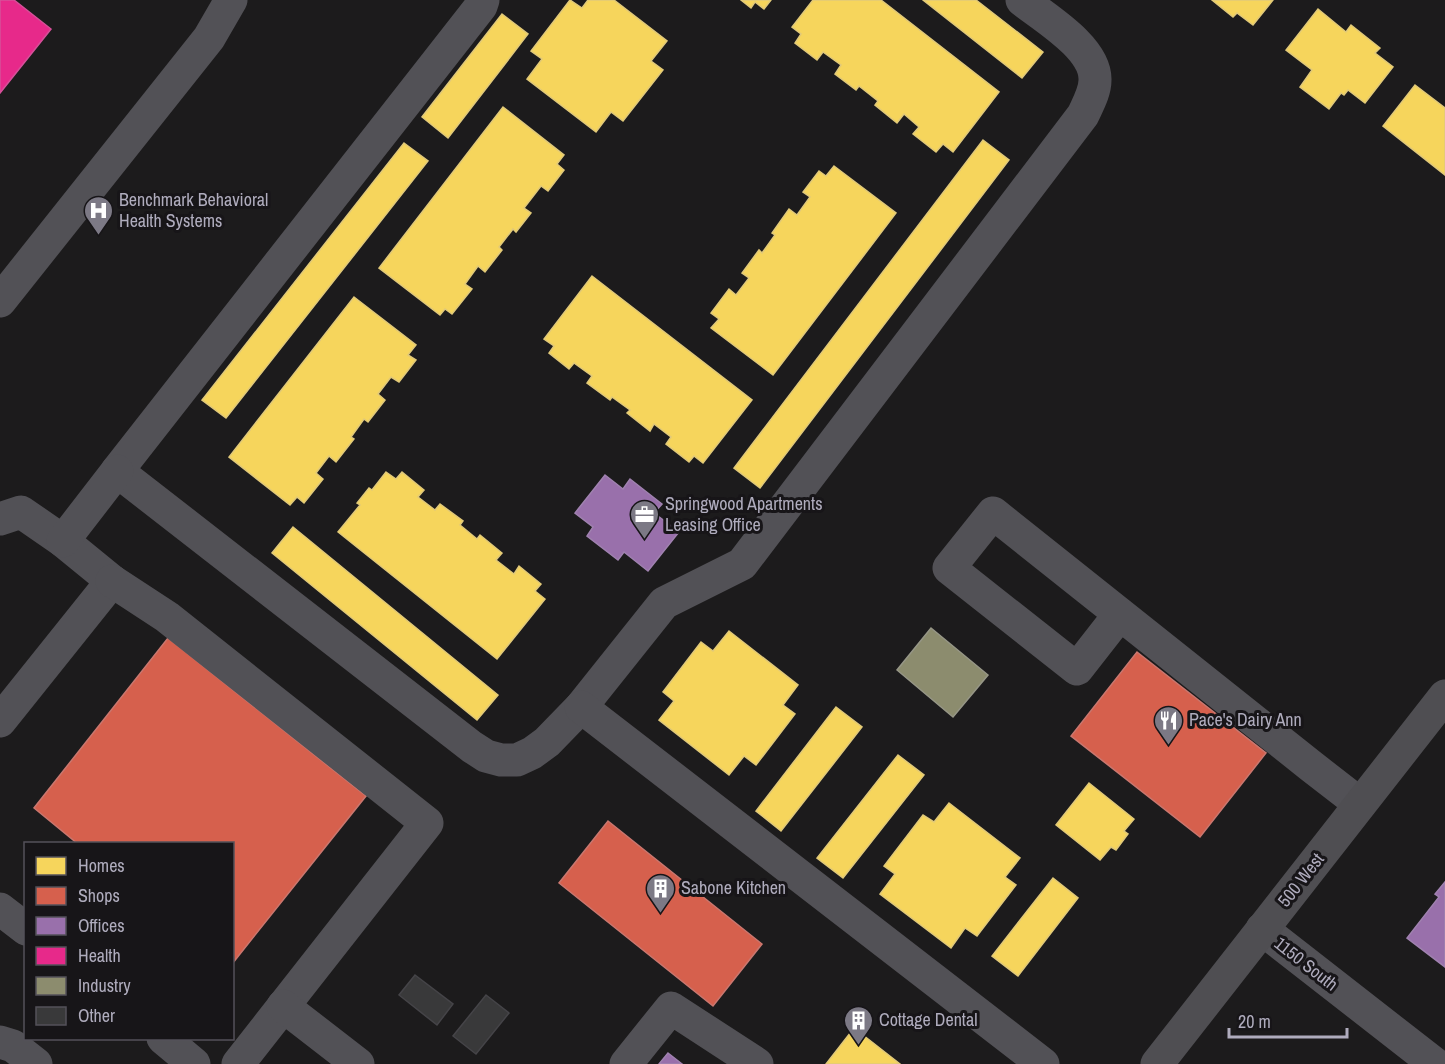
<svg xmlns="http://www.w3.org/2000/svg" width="1445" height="1064" font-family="'Archivo Narrow',sans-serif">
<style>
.homes{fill:#f6d55c;stroke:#e1c979;stroke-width:1.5}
.shops{fill:#d6604d;stroke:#ca776f;stroke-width:1.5}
.offices{fill:#9970ab;stroke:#a082b0;stroke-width:1.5}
.health{fill:#e7298a;stroke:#d65099;stroke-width:1.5}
.industry{fill:#8c8c6e;stroke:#969686;stroke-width:1.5}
.building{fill:#39393a;stroke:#454448;stroke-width:1.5}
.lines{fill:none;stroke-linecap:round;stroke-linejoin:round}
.minor{stroke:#525156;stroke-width:33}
.major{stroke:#4f4e52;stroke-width:33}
.labels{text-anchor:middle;stroke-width:6;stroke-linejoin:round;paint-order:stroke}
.poi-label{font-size:18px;fill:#afacbd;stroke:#171518;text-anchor:start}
.street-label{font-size:18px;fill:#afacbd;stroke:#171518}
</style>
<rect width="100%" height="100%" fill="#1c1b1c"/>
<g class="homes">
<path d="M570,0l12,8 6,-8h26l53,41 -16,20 12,9 -40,51 -12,-9 -15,20 -69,-53 15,-20 -11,-8z"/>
<path d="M741,0h30l-7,9 -9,-7 -4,6z"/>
<path d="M813,0h68l118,92 -46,60 -10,-8 -7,8 -23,-18 6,-7 -15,-13 -7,9 -22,-18 3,-4 -19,-15 -3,4 -21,-16 6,-9 -18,-13 -6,8 -22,-17 6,-9 -9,-7z"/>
<path d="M923,0h53l67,52 -21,26z"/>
<path d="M1212,0h61l-20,25 -16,-12 -4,4z"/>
<path d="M1318,9l28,23 5,-7 29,23 -5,5 18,14 -28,36 -17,-13 -4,5 -3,-2 -12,16 -29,-22 12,-17 -26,-20z"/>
<path d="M502,14l26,20 -80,104 -26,-21z"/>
<path d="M1415,85l30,23v67l-62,-49z"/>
<path d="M503,107l61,48 -7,9 7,6 -16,21 -7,-5 -17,22 7,5 -15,19 -3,-3 -14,18 3,3 -17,22 -7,-6 -13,18 7,5 -20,25 -7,-5 -5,6 -61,-47z"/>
<path d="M983,140l26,20 -249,328 -26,-20z"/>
<path d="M404,143l24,18 -202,257 -24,-18z"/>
<path d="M834,166l62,47 -123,162 -62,-47 8,-9 -8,-6 18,-24 7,6 13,-17 -7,-5 17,-23 3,3 13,-18 -3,-2 17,-24 8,6 13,-18 -7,-5 16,-21 7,5z"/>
<path d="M592,276l160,124 -49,63 -9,-7 -5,6 -23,-18 5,-7 -17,-13 -4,7 -23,-18 3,-3 -18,-13 -2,3 -23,-17 5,-7 -18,-13 -5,6 -20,-16 5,-7 -10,-7z"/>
<path d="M354,297l62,48 -8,10 8,5 -17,22 -8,-5 -13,17 7,6 -17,22 -4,-3 -13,18 3,2 -18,23 -7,-6 -13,17 7,6 -19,24 -7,-6 -7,8 -61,-48z"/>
<path d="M386,472l10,7 6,-7 22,18 -6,7 17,13 5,-6 23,17 -3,4 17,14 3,-4 22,18 -6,7 18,14 5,-8 22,18 -6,7 10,8 -48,60 -159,-127 22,-27 -3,-2 12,-15 3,2z"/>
<path d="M293,527l205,168 -21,25 -205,-167z"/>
<path d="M729,631l69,54 -15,20 12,9 -39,51 -12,-9 -15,19 -70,-55 15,-19 -11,-9 38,-50 12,9z"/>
<path d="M836,707l26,20 -81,104 -25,-20z"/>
<path d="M898,755l26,20 -81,103 -26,-20z"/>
<path d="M1089,783l45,36 -10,12 4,3 -12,16 -5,-3 -11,13 -44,-35z"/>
<path d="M949,803l71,55 -15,19 11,8 -39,51 -12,-8 -14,20 -71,-54 15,-20 -11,-8 39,-51 11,7z"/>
<path d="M1053,878l25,20 -60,78 -26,-20z"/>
<path d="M854,1028l46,36h-74z"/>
</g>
<g class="shops">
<path d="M168,638l198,158 -134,168v-120h-154l-44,-36z"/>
<path d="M1137,652l129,101 -66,84 -129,-101z"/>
<path d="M608,821l154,123 -49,62 -154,-123z"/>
</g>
<g class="offices">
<path d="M605,475l18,14 7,-10 32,25 -8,9 25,19 -31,39 -24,-19 -6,8 -31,-24 6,-9 -18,-14z"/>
<path d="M1445,882v85l-38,-29 32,-41 -4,-3z"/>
<path d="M668,1053l14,11h-23z"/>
</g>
<path class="health" d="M0,0h14l37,29 -51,64z"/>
<path class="industry" d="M931,628l57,47 -35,42 -56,-47z"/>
<g class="building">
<path d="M415,975l38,29 -16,21 -38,-30z"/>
<path d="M486,995l23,18 -33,41 -23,-18z"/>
</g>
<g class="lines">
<g class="minor">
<path d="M483,0l-2,6 -364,465 355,276 14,9 15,4h16l15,-7 15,-11 34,-35 83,-104 78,-39 341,-449c5,-11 12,-23 12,-35 1,-32 -50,-62 -73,-80"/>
<path d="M0,301l209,-263 22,-38"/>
<path d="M0,519l21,-7 42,29 49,40 -112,140"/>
<path d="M63,541l54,-70"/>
<path d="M112,581l55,36 260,206 -189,241"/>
<path d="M1120,614l-43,55 -128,-101 44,-55 318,253 49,38"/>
<path d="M581,707l462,357"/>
<path d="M0,909l26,20"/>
<path d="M1262,929l173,135"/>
<path d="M283,1006l75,58"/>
<path d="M163,1038l31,26"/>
<path d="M0,1042l13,4 23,18"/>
<path d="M626,1064l45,-56 86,56"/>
</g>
<path class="major" d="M1157,1064l288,-368"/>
</g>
<defs>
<symbol id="hospital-pin" viewBox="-11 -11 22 30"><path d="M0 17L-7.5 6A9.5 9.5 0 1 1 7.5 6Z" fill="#7c7985" stroke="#171518"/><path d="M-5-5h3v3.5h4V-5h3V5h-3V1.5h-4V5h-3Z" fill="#fff"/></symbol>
<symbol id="office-pin" viewBox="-11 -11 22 30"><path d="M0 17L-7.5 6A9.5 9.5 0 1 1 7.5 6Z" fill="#7c7985" stroke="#171518"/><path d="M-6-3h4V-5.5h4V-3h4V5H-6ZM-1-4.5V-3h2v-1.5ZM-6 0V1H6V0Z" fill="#fff"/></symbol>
<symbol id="restaurant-pin" viewBox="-11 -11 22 30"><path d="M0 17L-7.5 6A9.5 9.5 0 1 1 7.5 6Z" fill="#7c7985" stroke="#171518"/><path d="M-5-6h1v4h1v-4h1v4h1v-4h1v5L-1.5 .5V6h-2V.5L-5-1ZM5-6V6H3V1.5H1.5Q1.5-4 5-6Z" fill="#fff"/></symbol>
<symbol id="building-pin" viewBox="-11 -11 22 30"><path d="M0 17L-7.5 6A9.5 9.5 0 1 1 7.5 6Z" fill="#7c7985" stroke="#171518"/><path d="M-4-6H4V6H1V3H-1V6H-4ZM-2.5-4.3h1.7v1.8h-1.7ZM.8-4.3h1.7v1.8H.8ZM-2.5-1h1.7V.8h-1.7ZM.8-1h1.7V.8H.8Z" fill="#fff"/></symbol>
</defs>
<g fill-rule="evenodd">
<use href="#hospital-pin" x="82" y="194" width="33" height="45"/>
<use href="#office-pin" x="628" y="498" width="33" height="45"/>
<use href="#restaurant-pin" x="1152" y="704" width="33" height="45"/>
<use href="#building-pin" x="644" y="872" width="33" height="45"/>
<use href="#building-pin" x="842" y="1004" width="33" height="45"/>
</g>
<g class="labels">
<g class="poi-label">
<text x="119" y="206">Benchmark Behavioral<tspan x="119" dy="21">Health Systems</tspan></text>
<text x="665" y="510">Springwood Apartments<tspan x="665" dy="21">Leasing Office</tspan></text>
<text x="1189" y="726">Pace's Dairy Ann</text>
<text x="681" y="894">Sabone Kitchen</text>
<text x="879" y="1026">Cottage Dental</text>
</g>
<g class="street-label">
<text transform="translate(1301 880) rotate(-52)" y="6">500 West</text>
<text transform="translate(1306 964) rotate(38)" y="6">1150 South</text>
</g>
</g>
<rect x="24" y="842" width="210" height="198" fill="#171518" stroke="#54515a" stroke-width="1.5"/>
<rect x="36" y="857" width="30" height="18" fill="#f6d55c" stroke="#54515a" stroke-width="1.5"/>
<text x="78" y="872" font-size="18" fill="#afacbd">Homes</text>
<rect x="36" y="887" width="30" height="18" fill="#d6604d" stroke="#54515a" stroke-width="1.5"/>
<text x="78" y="902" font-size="18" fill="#afacbd">Shops</text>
<rect x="36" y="917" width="30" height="18" fill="#9970ab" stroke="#54515a" stroke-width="1.5"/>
<text x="78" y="932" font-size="18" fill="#afacbd">Offices</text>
<rect x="36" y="947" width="30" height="18" fill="#e7298a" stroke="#54515a" stroke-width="1.5"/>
<text x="78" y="962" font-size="18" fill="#afacbd">Health</text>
<rect x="36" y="977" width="30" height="18" fill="#8c8c6e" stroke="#54515a" stroke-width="1.5"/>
<text x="78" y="992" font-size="18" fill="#afacbd">Industry</text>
<rect x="36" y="1007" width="30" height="18" fill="#39393a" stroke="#54515a" stroke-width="1.5"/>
<text x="78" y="1022" font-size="18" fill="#afacbd">Other</text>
<path d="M1229 1028v9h118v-9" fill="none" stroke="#afacbd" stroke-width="3"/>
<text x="1238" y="1028" font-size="18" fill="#afacbd" stroke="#171518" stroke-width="4.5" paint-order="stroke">20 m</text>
</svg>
